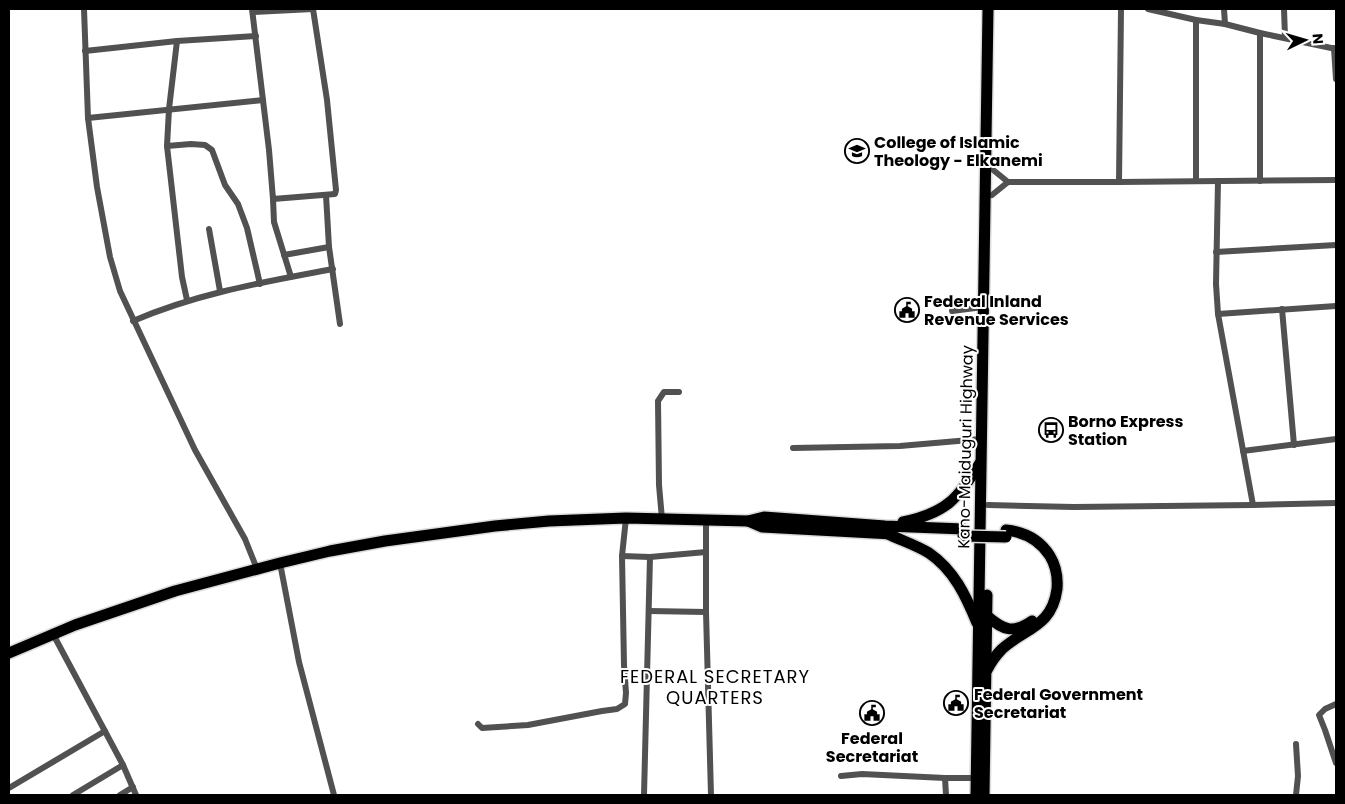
<svg xmlns="http://www.w3.org/2000/svg" width="1345" height="804" font-family="Poppins,sans-serif">
<style>
.lines{fill:none;stroke-linecap:round;stroke-linejoin:round}
.highway-casing{stroke:#dbdbdb;stroke-width:14}
.street{stroke:#515151;stroke-width:6}
.highway{stroke:#000;stroke-width:11}
.highway-bridge-casing{stroke:#dbdbdb;stroke-width:14;stroke-linecap:butt}
.highway-bridge{stroke:#000;stroke-width:11}
.labels{text-anchor:middle;stroke-width:4;stroke-linejoin:round;paint-order:stroke}
.poi-label{font-size:16px;font-weight:bold;fill:#000;stroke:#fff;text-anchor:start}
.street-label{font-size:16px;fill:#000;stroke:#fff}
.neighbourhood-label{font-size:18px;letter-spacing:1px;fill:#000;stroke:#fff}
</style>
<rect width="100%" height="100%" fill="#fff"/>
<g class="lines">
<defs>
<g id="highway">
<path d="M748,521l14,6 130,7"/>
<path d="M903,522c43,-9 55,-23 77,-59"/>
<path d="M886,533c14,7 30,12 43,20 25,17 37,43 48,70"/>
<path d="M987,616c16,14 26,18 45,5"/>
<path d="M9,653l66,-28 100,-34 105,-28 50,-12 55,-10 110,-15 54,-5 77,-3 122,3 16,-4 121,9 79,3"/>
<path d="M987,670c4,-8 9,-15 15,-21 23,-21 50,-22 55,-60 1,-12 -1,-23 -7,-33 -10,-16 -26,-24 -44,-26"/>
<path d="M976,795l12,-786"/>
<path d="M984,795l3,-200"/>
</g>
</defs>
<use href="#highway" class="highway-casing"/>
<g class="street">
<path d="M84,9l4,109 9,69 13,70 10,34 75,159 50,89 12,30"/>
<path d="M252,9l17,141 4,49 62,-5 1,-4 -9,-90 -14,-91"/>
<path d="M1148,9l48,11 29,4 35,9 76,16"/>
<path d="M1224,9l1,15"/>
<path d="M1284,9l1,28"/>
<path d="M253,12l60,-3"/>
<path d="M1260,33v148"/>
<path d="M177,41l-8,68 -2,37 15,131 5,23"/>
<path d="M1334,48l2,31"/>
<path d="M85,51l92,-10 79,-5"/>
<path d="M88,118l175,-18"/>
<path d="M167,146l24,-2 14,1 7,5 13,35 13,19 9,24 13,56"/>
<path d="M992,169l16,13"/>
<path d="M1196,181v-161"/>
<path d="M1218,181l-2,103 2,30 35,191"/>
<path d="M1119,182l2,-173"/>
<path d="M326,195l3,52 11,77"/>
<path d="M992,195l16,-13h111l217,-2"/>
<path d="M273,199l1,23 17,55"/>
<path d="M209,229l11,62"/>
<path d="M1216,252l120,-7"/>
<path d="M284,255l45,-8"/>
<path d="M1282,309l12,136"/>
<path d="M952,311l31,-4"/>
<path d="M1218,314l118,-8"/>
<path d="M133,321c65,-28 131,-39 200,-52"/>
<path d="M793,448l107,-2 81,-7"/>
<path d="M1243,451l93,-12"/>
<path d="M988,505l86,2 179,-2 83,-2"/>
<path d="M662,519l-3,-34 -1,-84 6,-9h15"/>
<path d="M706,519v93l5,183"/>
<path d="M622,556l28,1 56,-5"/>
<path d="M280,563l19,99 35,133"/>
<path d="M649,611l57,1"/>
<path d="M53,634l70,131 13,30"/>
<path d="M1336,704l-11,5 -6,6 6,15 11,33"/>
<path d="M478,724l4,4 46,-3 74,-14 15,-2 8,-5 1,-11 -2,-28 -2,-109 4,-38"/>
<path d="M841,776l21,-2 83,4h32"/>
<path d="M945,778l1,17"/>
<path d="M9,788l96,-57"/>
<path d="M73,795l50,-30"/>
<path d="M120,795l13,-8"/>
<path d="M644,795l6,-238"/>
<path d="M1296,795l2,-19 -2,-32"/>
</g>
<use href="#highway" class="highway"/>
<defs>
<path id="highway-bridge" d="M963,536l43,1"/>
</defs>
<use href="#highway-bridge" class="highway-bridge-casing"/>
<use href="#highway-bridge" class="highway-bridge"/>
</g>
<defs>
<symbol id="school-ring" viewBox="-11 -11 22 22"><circle r="9.5" fill="#fff" stroke="#000" stroke-width="1.5"/><path d="M0-5L7-2L0 1L-7-2ZM-4 1L0 2.5L4 1V4Q0 6-4 4Z" fill="#000"/></symbol>
<symbol id="civic-ring" viewBox="-11 -11 22 22"><circle r="9.5" fill="#fff" stroke="#000" stroke-width="1.5"/><path d="M-.6-6.5H3V-4.5H.6V-3L4-1V1h2V6H-6V1h2V-1L-.6-3ZM-1.2 2.5V6h2.4V2.5Z" fill="#000"/></symbol>
<symbol id="bus-ring" viewBox="-11 -11 22 22"><circle r="9.5" fill="#fff" stroke="#000" stroke-width="1.5"/><path d="M-5-6H5V4H4V6H2V4H-2V6H-4V4H-5ZM-3.5-4V0h7V-4ZM-3.5 1.2v1.5H-2V1.2ZM2 1.2v1.5H3.5V1.2Z" fill="#000"/></symbol>
</defs>
<g fill-rule="evenodd">
<use href="#school-ring" x="843" y="137" width="28" height="28"/>
<use href="#civic-ring" x="893" y="296" width="28" height="28"/>
<use href="#bus-ring" x="1037" y="416" width="28" height="28"/>
<use href="#civic-ring" x="942" y="689" width="28" height="28"/>
<use href="#civic-ring" x="858" y="699" width="28" height="28"/>
</g>
<g class="labels">
<g class="poi-label">
<text x="874" y="148">College of Islamic<tspan x="874" dy="18">Theology - Elkanemi</tspan></text>
<text x="924" y="307">Federal Inland<tspan x="924" dy="18">Revenue Services</tspan></text>
<text x="1068" y="427">Borno Express<tspan x="1068" dy="18">Station</tspan></text>
<text x="974" y="700">Federal Government<tspan x="974" dy="18">Secretariat</tspan></text>
<text x="872" y="744" text-anchor="middle">Federal<tspan x="872" dy="18">Secretariat</tspan></text>
</g>
<g class="street-label">
<text transform="translate(965 447) rotate(-89)" y="6">Kano-Maiduguri Highway</text>
</g>
<g class="neighbourhood-label">
<text x="715" y="683">FEDERAL SECRETARY<tspan x="715" dy="21">QUARTERS</tspan></text>
</g>
</g>
<rect width="1345" height="804" fill="none" stroke="#000000" stroke-width="20"/>
<g transform="translate(1305 40) rotate(85)" stroke="#ffffff" stroke-width="4" paint-order="stroke">
<path d="M0-4L9 19L0 12L-9 19Z" fill="#000000"/>
<text y="-8" font-size="14" font-weight="bold" text-anchor="middle" fill="#000000">N</text>
</g>
</svg>
